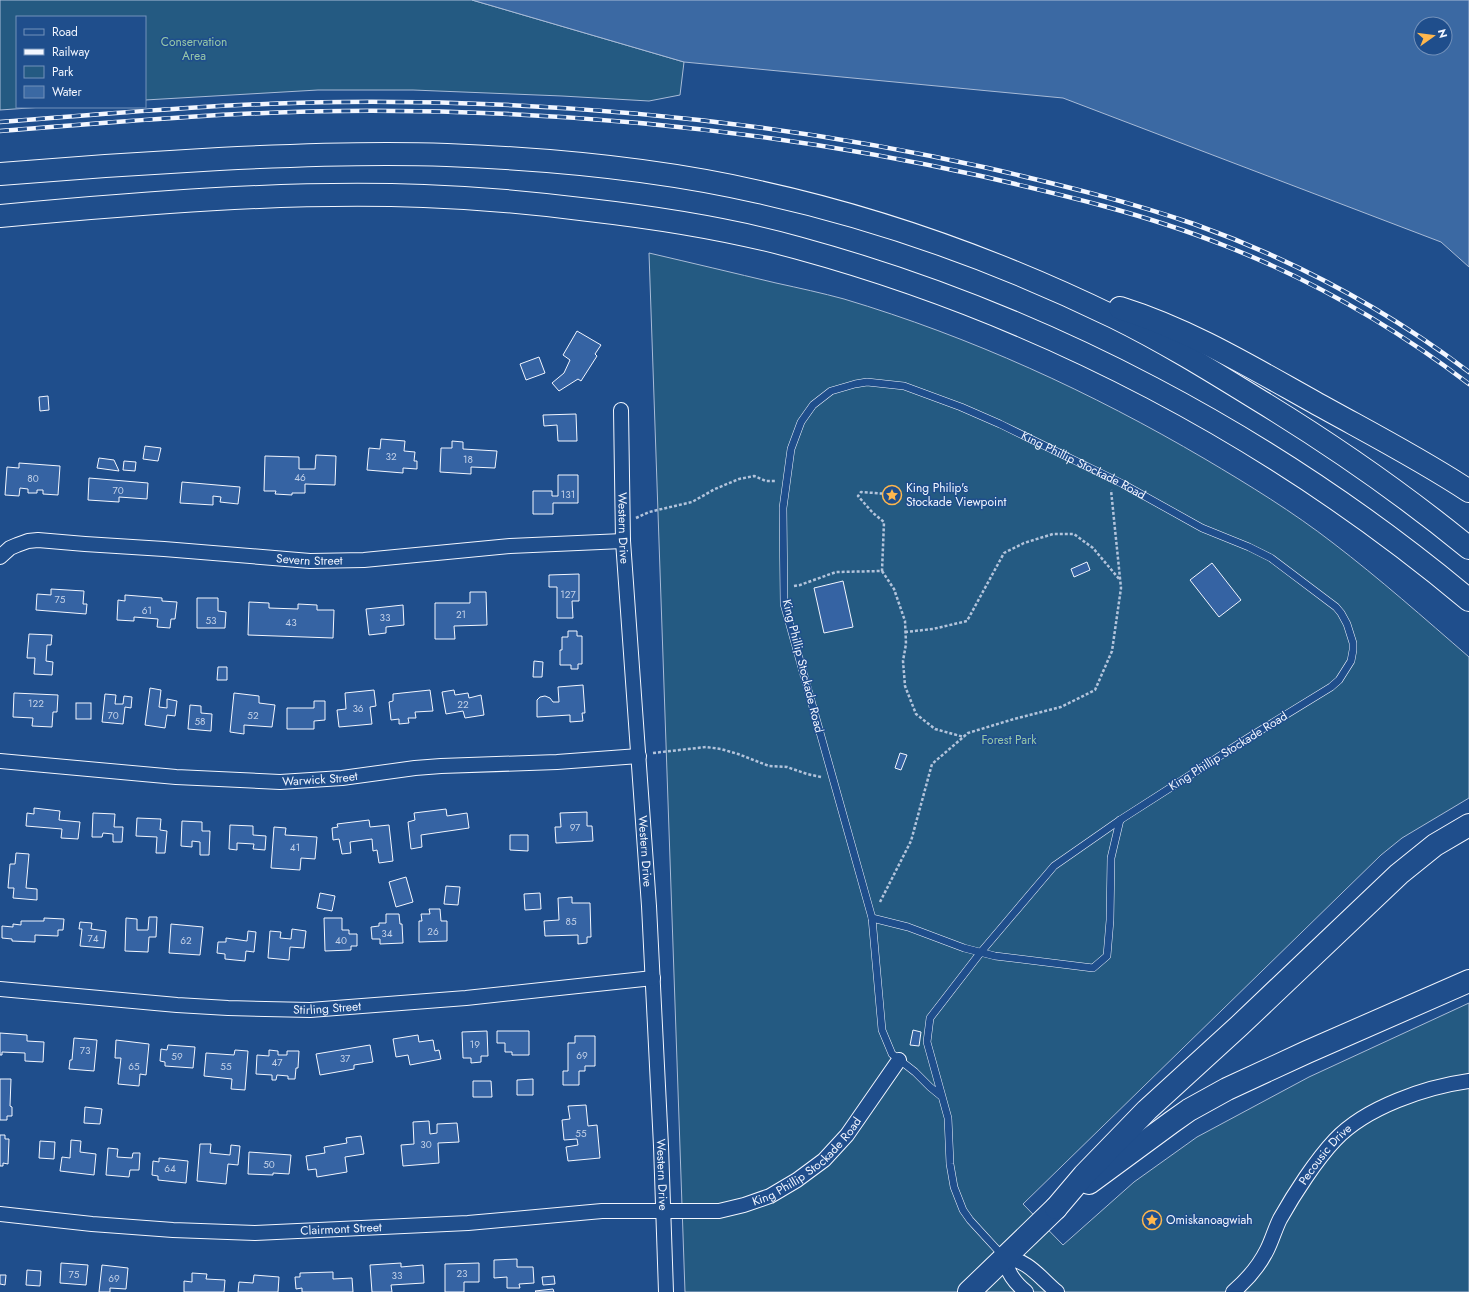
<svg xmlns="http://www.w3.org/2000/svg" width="1469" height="1292" font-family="Jost,sans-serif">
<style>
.green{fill:#245a82;stroke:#a8bbd7}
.water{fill:#3b69a3;stroke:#a8bbd7;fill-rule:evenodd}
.building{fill:#3563a3;stroke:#f2f6ff}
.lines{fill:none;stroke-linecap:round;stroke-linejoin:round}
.service-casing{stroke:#f2f6ff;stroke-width:8}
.minor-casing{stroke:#f2f6ff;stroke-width:16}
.primary-casing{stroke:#f2f6ff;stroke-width:24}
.motorway-casing{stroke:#f2f6ff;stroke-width:24}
.path{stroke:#b3c4dc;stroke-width:2.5;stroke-dasharray:3 2;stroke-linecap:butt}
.service{stroke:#1f4e8c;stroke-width:7}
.minor{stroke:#1f4e8c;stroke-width:14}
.primary{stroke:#1f4e8c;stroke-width:22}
.motorway{stroke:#1f4e8c;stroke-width:22}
.rail-casing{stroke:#f2f6ff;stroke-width:4.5}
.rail{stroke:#1f4e8c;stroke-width:3;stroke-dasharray:9;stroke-linecap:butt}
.labels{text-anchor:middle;stroke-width:3;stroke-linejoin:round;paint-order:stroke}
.number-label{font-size:10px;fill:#c3d1e8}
.park-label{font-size:12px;fill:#97c8a6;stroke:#1f4e8c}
.street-label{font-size:12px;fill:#f2f6ff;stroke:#1f4e8c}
.poi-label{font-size:12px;fill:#f2f6ff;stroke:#1f4e8c;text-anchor:start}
</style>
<rect width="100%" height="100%" fill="#1f4e8c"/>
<g class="green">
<path d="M0,0h472l212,62 -4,33 -31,6 -87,-5 -149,-6h-95l-173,10v-83h-128v90h26l-43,3z"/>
<path d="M649,253c43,10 85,20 127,30 23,5 46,10 68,16 127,38 247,93 361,160 44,26 88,53 128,84 47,36 91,75 136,114v141l-67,40 -21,17 -358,349 40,41 71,-63 63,-45 112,-60 160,-74v289h-784z"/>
</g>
<path class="water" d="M472,0h997v267l-28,-25 -378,-144 -379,-36zM1421,24h24v24h-24z"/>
<g class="building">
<path d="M577,331l24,14 -6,9 2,2 -16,25 -3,-2 -19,12 -7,-8 12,-10 6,-13 -7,-5z"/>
<path d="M539,357l6,16 -19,7 -6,-16z"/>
<path d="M48,396l1,14 -9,1 -1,-14z"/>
<path d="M576,414l1,27h-19l-1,-16 -13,1 -1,-11z"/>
<path d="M381,439l24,2 -1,10 11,1 -1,9h3v8l-14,-1v5l-36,-3 2,-22 11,1z"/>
<path d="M452,441l11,1v7l34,2 -2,17 -24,-1v7l-31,-2 1,-24h11z"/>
<path d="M145,446l16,2 -3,13 -15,-2z"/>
<path d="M316,455l20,1 -1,29 -30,-1v9h-13v2l-17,-1 1,-3h-12l1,-35 34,1v12h16z"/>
<path d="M99,458l15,2 5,11 -22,-3z"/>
<path d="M124,461l12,1 -1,9 -12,-1z"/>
<path d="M19,463l41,3 -2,29 -15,-1v-4h-6v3h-9v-4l-8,-1 -1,8 -14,-1 2,-28 12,1z"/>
<path d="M558,475h20v28h-25v11h-20v-23h19v5h6z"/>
<path d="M89,478l59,5 -1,16 -28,-2v5l-31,-2z"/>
<path d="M182,482l58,5 -2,17 -18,-2 1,-5 -8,-1v9l-33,-2z"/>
<path d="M1087,562l3,8 -16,7 -3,-8z"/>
<path d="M1212,563l29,37 -22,17 -29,-37z"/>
<path d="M579,574v27h-7l1,17h-16v-31h-8v-12z"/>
<path d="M843,581l10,46 -29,6 -10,-45z"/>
<path d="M51,589l33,2 -1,13h4l-1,10 -50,-4 1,-16 14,1z"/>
<path d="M470,592h16l1,33 -33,1 1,13h-20v-36h35z"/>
<path d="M125,595l37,3v3l15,1 -2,17h-4l-1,9 -13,-1 1,-8 -24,-2v4l-17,-1 1,-20 7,1z"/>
<path d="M197,598h21v13l8,1 -1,16h-28z"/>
<path d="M249,602l20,1v5l29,1v-5l19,1v5h17l-1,28 -85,-3z"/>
<path d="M403,605l1,20 -18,2v6l-17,2 -3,-26z"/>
<path d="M568,631h9v5h5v28h-4v5h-7v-4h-11v-15h2v-13h6z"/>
<path d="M29,634l23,1 -1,10h-4l-1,16 7,1 -1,13 -18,-1 1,-16h-8z"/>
<path d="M534,661l9,1 -1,15h-9z"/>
<path d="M218,667h9v13h-10z"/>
<path d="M583,685l2,28h-3l1,8 -13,1v-7l-33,2v-17l3,-3 5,-1 5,2 3,4h6l-1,-15z"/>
<path d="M150,688l11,2 -2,17 8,1v-9l10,2 -2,15 -8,-1 -2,13 -20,-3z"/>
<path d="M374,690l2,16 -6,1 2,17 -33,3 -2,-17 9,-1 -1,-16z"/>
<path d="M430,690l3,21 -18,1 1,6h-8l1,5 -10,1v-5l-8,1 -2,-18 4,-1v-7z"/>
<path d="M454,690l1,5 13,-2 1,5 12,-3 3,20 -19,3 -2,-7 -17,3 -4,-22z"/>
<path d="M14,693l44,2 -1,17h-4l-1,15 -20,-1 1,-8 -20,-1z"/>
<path d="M234,693l25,3v7l16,2 -3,22 -28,-2v9l-14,-2z"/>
<path d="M105,694l11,1 -1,9h8l1,-8 8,1 -1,11 -6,-1 -2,17 -21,-2z"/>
<path d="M314,701h11v19l-11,1v8h-27v-21h27z"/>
<rect x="76" y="703" width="15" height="16"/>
<path d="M190,705l11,1v7l11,1 -1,17 -23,-2z"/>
<path d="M900,753l7,2 -6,15 -6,-2z"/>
<path d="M34,808l26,3 -1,9 21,2 -2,17 -17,-1 1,-9 -36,-3 1,-13 7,1z"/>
<path d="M446,809l1,7 20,-3 2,15 -48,7 1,12 -11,2 -3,-27 7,-2 -1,-7z"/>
<path d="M587,812v14h5l1,15 -37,2 -1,-16h6l-1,-14z"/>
<path d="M93,813l22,1 -1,13h9l-1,15h-9v-8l-10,-1 -1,4h-10z"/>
<path d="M137,818l24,1 -1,11 7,1 -2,22h-9l1,-16 -21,-1z"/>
<path d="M369,820l1,7 19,-2 4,36 -14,2 -2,-13 -4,1 -1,-12 -22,3 1,11 -9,1 -3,-15 -6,1 -1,-12 6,-1 -1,-3z"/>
<path d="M182,821l20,1v9h8l-1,24h-9v-13l-8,-1v6l-11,-1z"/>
<path d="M230,825l23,1v9l13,1 -1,14 -12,-1 1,-5 -17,-1v7l-8,-1z"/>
<path d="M274,827l12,1 -1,7 32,2 -2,22 -14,-1 -1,12 -29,-2z"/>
<path d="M510,835h18v16l-18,-1z"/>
<path d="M16,853l13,1 -3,34 11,1v11l-24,-2 1,-10h-6l2,-24h5z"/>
<path d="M406,877l7,25 -17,5 -7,-25z"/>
<path d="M446,886l14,1 -2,18 -14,-1z"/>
<path d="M320,893l15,3 -3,15 -15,-3z"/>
<path d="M540,893l1,16 -16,1 -1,-16z"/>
<path d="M572,897v6h18l1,34h-4v6l-9,1v-9l-33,1 -1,-15 15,-1 -1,-22z"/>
<path d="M429,909h11l1,12h6v20l-28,1v-21h3l-1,-7h9z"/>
<path d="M386,914h13l1,10h2l1,19 -23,1v-5h-8l-1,-12 8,-1v-3h7z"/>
<path d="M149,917h8l-1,20h-7l-1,15 -23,-1 1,-33 11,1v11h11z"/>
<path d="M44,918l20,1 -1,11h-5v6l-23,-1v7l-23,-1v-2l-10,-1v-12l11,1v-3l8,1v-4h23z"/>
<path d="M324,918h18v12h7v4h8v12h-6v4l-26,1z"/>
<path d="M80,922l12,1 -1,6 15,2 -2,17 -24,-2 2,-17h-3z"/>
<path d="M171,924l32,3 -3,28 -31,-2z"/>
<path d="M292,929l14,2 -2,17 -14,-1 -1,13 -21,-2 2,-27 11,1 -1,6 11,1z"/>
<path d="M248,931l8,1 -2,20 -8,-1 -1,10 -20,-2v-5l-8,-1 1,-11h8v-4l21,3z"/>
<path d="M913,1030l8,2 -2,14 -9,-1z"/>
<path d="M487,1031l1,25h-7v6l-10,1v-5h-8l-1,-26z"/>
<path d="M497,1031h32v24h-17v-3h-7v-9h-8z"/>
<path d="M0,1033l27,2v6l17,1 -1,20 -18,-1v-8l-23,-1v3h-2z"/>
<path d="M418,1035l1,7 14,-2 2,11 4,-1 2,9 -31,6 -2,-10 -12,2 -3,-18z"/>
<path d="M575,1036h20v30h-10v5h-6v14h-16v-14h5v-28h7z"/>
<path d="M74,1038l23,2 -3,31 -25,-2 1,-9h2z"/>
<path d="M116,1040l33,4 -3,31 -6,-1 -1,12 -21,-2 3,-26h-6z"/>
<path d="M168,1045l27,2 -2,21 -28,-2v-4l-5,-1 1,-12 6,1z"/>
<path d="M370,1045l3,17 -19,3v4l-34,6 -4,-21z"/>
<path d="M235,1050l13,1 -3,39 -14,-1 1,-10 -28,-3 2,-23 28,2z"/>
<path d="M269,1050l9,1v4h9v-4h12l-1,17h-2l-1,11h-7v-3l-11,-1 -1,5h-4v-5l-16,-1 1,-19 12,1z"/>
<path d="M0,1079h11l-1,27 2,1v9h-5v4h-7z"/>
<path d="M533,1079v16h-16v-15z"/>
<path d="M473,1081h18l1,16h-19z"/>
<path d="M586,1105l2,21 9,-1 3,33 -32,3 -2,-14 12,-2 -1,-6 -13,1 -2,-20 8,-1 -2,-13z"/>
<path d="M85,1107l17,2 -2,15 -16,-1z"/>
<path d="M429,1121l1,13 7,-1v-9l20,-1 2,19 -21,1 1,20 -36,3 -2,-21 13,-1 -1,-22z"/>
<path d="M0,1135h5v4h4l-1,25 -5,-1v3h-3z"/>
<path d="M361,1136l3,18 -19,3 2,15 -30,5 -1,-8 -8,1 -2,-14 19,-3 -1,-6 23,-4 -1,-5z"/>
<path d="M71,1140l10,1 -1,11 16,2 -2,21 -34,-4 2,-14 8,1z"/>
<path d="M40,1141l15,1 -1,17 -15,-1z"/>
<path d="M200,1144h11l-1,9 20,2 1,-10 9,1 -2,19 -10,-1 -2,20 -29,-3z"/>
<path d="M108,1148l10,1 -1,8 15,1 1,-5h7l-1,17h-9l-1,7 -23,-2z"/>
<path d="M249,1152l42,3 -2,19 -16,-1v2l-25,-1z"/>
<path d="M159,1158l29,3 -2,22 -28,-3v-4l-6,-1 1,-14 6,1z"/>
<path d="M517,1259v8h16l1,16 -15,1 1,4h-13v-11l-13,1v-18z"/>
<path d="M61,1263l27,2 -2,20 -26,-2z"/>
<path d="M401,1263v4l22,-2 1,18 -33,2 1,7h-20l-2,-27z"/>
<path d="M479,1263v19h-15v10h-19v-28z"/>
<path d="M102,1265l26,3 -2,21 -16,-1v4h-11z"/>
<path d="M27,1270l14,1 -1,15 -14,-1z"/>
<path d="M333,1272v7l19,-1 1,14h-51v-4l-6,1 -1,-12h5v-4z"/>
<path d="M192,1273l15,1 -1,5 19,1 -1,12h-40v-11l8,1z"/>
<path d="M0,1275h6l-1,10 -5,-1z"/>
<path d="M254,1275l25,2 -1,15h-40l1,-10 14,1z"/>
<path d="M554,1276l1,8 -12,1 -1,-8z"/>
<path d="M553,1289l1,3h-18l-1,-1z"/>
</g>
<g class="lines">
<defs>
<g id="service">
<path d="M872,918l36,9 56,21 31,8 98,12 14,-12 3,-36 1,-62 9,-38"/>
<path id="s1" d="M941,1096l-11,-9 -15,-15 -23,-18 -10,-24 -10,-112 -88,-314 -1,-96 8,-59 10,-27 12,-17 18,-14 24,-7 12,-2 37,4 57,21 39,17 123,60 79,44 47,19 22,11 65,49 5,6 6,11 6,19v7l-2,11 -12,19 -8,7 -83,51 -128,82 -66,46 -73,86 -51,66 -3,24 21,76 2,46 4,23 9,23 7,10 33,36"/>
</g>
<g id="minor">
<path id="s2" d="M621,410l2,131 26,365 12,240 5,146"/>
<path id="s3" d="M0,557l10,-9 7,-3 11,-4 10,-1 47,4 79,5 146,12 54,-1 146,-14 113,-5"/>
<path id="s4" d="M0,761l176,16 104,5 62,-4 73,-10 26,-2 116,-4 82,-6"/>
<path id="s5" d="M0,989l177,16 51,3 82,2 156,-12 187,-20"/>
<path id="s6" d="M0,1214l92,10 81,6 82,3 213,-10 134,-12h117l25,-6 26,-9 27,-16 27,-20 23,-25 52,-75"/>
<path d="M1026,1292c-12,-10 -18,-19 -22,-34 24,1 36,20 53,34"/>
<path id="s7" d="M1233,1292c14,-12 26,-26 34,-42 5,-10 8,-21 13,-31 14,-25 36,-59 55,-79 31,-33 91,-53 134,-59"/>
</g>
<path id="primary" d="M969,1292l87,-84"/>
<g id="motorway">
<path d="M0,174c73,-6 146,-11 219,-15 76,-4 152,-7 228,-4 103,4 212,14 312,37 123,27 242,70 355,125 49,24 96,53 143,82 74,45 145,94 212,149"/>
<path d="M0,216c141,-13 283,-25 424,-20 55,2 111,7 165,14 70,8 141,19 209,38 245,67 476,189 671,352"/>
<path d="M1120,308c70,22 131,59 194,94 52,29 105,56 155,89"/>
<path d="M1089,1183l83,-61 17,-12 38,-21 80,-37 162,-71"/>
<path d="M1056,1208l28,-33 63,-65 92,-84 160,-152 36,-29 34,-20"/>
</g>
</defs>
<use href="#service" class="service-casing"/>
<use href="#minor" class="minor-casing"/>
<use href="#primary" class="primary-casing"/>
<use href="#motorway" class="motorway-casing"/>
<g class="path">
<path d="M636,518l13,-6 43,-10 23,-13 24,-10 15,-3 12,5h10"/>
<path d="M882,571l12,18 11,32 1,23 -3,17 2,25 11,28 19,15 29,8"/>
<path d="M794,586l6,-1 36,-13 46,-1 2,-49 -11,-9 -15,-17 3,-4 27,2"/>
<path d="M905,632l28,-3 34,-8 37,-68 20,-10 29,-9h21l19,14 27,32"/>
<path d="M653,753l53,-6 15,2 17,5 31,12 18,1 20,7 14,3"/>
<path d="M880,902l31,-61 21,-77 36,-31 46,-14 47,-12 34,-17 17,-39 9,-63 -10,-98"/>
</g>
<use href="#service" class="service"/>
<use href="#minor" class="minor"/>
<use href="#primary" class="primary"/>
<use href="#motorway" class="motorway"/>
<defs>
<g id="rail">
<path d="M0,122c114,-9 229,-19 343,-20 216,-2 434,19 645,66 69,16 139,33 206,56 98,35 192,85 275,148"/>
<path d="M0,131c114,-9 229,-19 343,-20 214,-2 430,19 638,65 82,19 164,38 242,69 88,34 171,82 246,139"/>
</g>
</defs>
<use href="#rail" class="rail-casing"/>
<use href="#rail" class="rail"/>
</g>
<defs>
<symbol id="sight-ring" viewBox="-11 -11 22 22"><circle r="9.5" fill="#1f4e8c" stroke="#ffb74d" stroke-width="1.5"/><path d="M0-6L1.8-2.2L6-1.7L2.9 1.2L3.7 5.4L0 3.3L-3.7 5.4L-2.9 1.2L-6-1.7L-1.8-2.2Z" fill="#ffb74d"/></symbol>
</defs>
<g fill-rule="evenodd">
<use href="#sight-ring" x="881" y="484" width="22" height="22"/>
<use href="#sight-ring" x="1141" y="1209" width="22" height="22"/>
</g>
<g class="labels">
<g class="number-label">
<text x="391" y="460">32</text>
<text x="468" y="463">18</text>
<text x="300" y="481">46</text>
<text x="33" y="482">80</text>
<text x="118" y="494">70</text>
<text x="568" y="498">131</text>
<text x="568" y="598">127</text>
<text x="60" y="603">75</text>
<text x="147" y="614">61</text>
<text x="461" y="618">21</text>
<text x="385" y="621">33</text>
<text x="211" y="624">53</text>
<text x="291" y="626">43</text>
<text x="36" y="707">122</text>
<text x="463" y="708">22</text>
<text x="358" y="712">36</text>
<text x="113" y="719">70</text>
<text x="253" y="719">52</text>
<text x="200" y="725">58</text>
<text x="575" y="831">97</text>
<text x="295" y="851">41</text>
<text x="571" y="925">85</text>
<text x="433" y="935">26</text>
<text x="387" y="937">34</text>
<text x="93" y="942">74</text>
<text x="186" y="944">62</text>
<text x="341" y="944">40</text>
<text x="475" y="1048">19</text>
<text x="85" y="1054">73</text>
<text x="582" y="1059">69</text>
<text x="177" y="1060">59</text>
<text x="345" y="1062">37</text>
<text x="277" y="1066">47</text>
<text x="134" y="1070">65</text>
<text x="226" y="1070">55</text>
<text x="581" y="1137">55</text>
<text x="426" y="1148">30</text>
<text x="269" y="1168">50</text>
<text x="170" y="1172">64</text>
<text x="462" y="1277">23</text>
<text x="74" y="1278">75</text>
<text x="397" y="1279">33</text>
<text x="114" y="1282">69</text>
</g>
<g class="park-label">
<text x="194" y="46">Conservation<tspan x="194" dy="14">Area</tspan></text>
<text x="1009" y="744">Forest Park</text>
</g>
<g class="street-label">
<text dy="4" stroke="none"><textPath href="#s1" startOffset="1028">King Phillip Stockade Road</textPath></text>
<text dy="4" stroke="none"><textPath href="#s2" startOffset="118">Western Drive</textPath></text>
<text dy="4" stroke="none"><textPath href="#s3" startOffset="315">Severn Street</textPath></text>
<text transform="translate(803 666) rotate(76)" y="4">King Phillip Stockade Road</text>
<text transform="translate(1228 751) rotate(-32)" y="4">King Phillip Stockade Road</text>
<text dy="4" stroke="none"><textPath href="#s4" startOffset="321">Warwick Street</textPath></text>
<text dy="4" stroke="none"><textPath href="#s2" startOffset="442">Western Drive</textPath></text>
<text dy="4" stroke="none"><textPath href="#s5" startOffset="328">Stirling Street</textPath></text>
<text dy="4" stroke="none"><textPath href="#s7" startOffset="167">Pecousic Drive</textPath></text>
<text dy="4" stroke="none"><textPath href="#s6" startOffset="824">King Phillip Stockade Road</textPath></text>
<text dy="4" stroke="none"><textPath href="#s2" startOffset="766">Western Drive</textPath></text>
<text dy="4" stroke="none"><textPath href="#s6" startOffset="342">Clairmont Street</textPath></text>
</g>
<g class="poi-label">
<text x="906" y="492">King Philip's<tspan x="906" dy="14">Stockade Viewpoint</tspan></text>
<text x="1166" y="1224">Omiskanoagwiah</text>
</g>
</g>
<rect x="16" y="16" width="130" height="92" fill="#1f4e8c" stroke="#7391ba"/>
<rect x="24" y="29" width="20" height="6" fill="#1f4e8c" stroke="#7391ba"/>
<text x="52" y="36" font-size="12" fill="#f2f6ff">Road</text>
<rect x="24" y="49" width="20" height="6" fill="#f2f6ff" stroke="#7391ba"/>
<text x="52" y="56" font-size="12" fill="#f2f6ff">Railway</text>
<rect x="24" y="66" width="20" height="12" fill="#245a82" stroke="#7391ba"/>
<text x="52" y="76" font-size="12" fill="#f2f6ff">Park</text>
<rect x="24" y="86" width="20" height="12" fill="#3b69a3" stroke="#7391ba"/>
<text x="52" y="96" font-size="12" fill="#f2f6ff">Water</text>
<g transform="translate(1433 36) rotate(76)"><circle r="19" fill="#1f4e8c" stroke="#7391ba"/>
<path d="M0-3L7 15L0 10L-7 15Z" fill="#ffb74d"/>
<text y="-6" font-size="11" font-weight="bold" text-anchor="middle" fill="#f2f6ff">N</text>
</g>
</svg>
